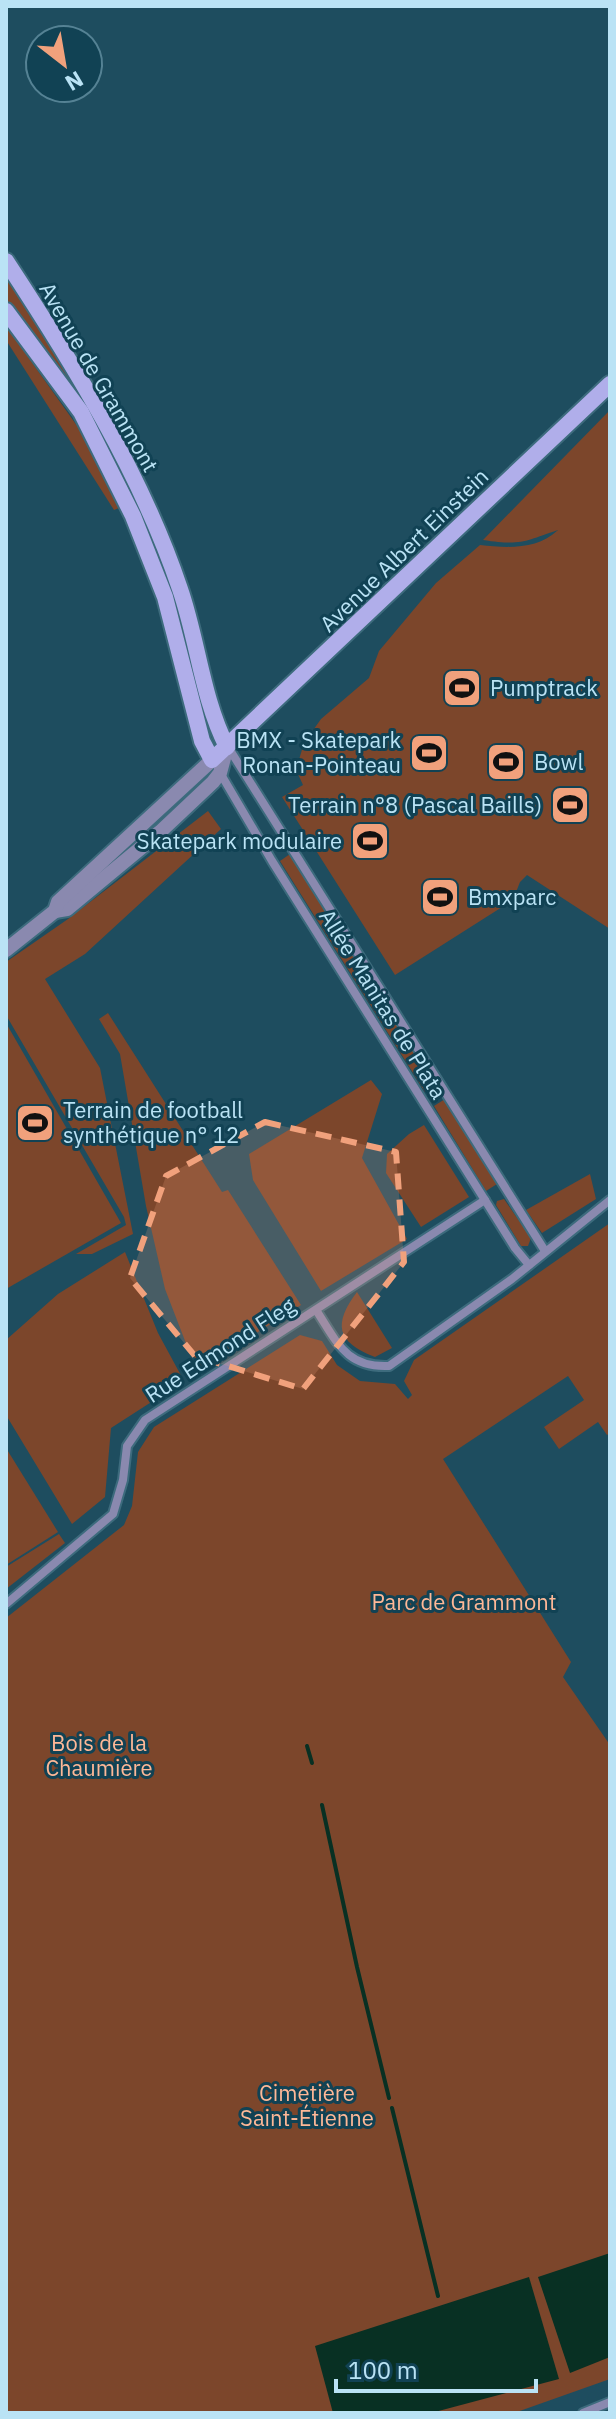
<svg xmlns="http://www.w3.org/2000/svg" width="616" height="2419" font-family="'IBM Plex Sans',sans-serif">
<style>
.green{fill:#7c462b}
.water{fill:#083023}
.lines{fill:none;stroke-linecap:round;stroke-linejoin:round}
.stream{stroke:#083023;stroke-width:4}
.minor-casing{stroke:#3d6b7d;stroke-width:12}
.tertiary-casing{stroke:#3d6b7d;stroke-width:18}
.secondary-casing{stroke:#3d6b7d;stroke-width:20}
.minor{stroke:#8a89af;stroke-width:8}
.tertiary{stroke:#8a89af;stroke-width:14}
.secondary{stroke:#b0aeea;stroke-width:16}
.marked{fill:#f1a17c;fill-opacity:0.2;stroke:#f1a17c;stroke-width:6;stroke-dasharray:16 10;stroke-linejoin:round}
.labels{text-anchor:middle;stroke-width:6;stroke-linejoin:round;paint-order:stroke}
.street-label{font-size:22px;fill:#bae3f5;stroke:#114254}
.poi-label{font-size:22px;fill:#bae3f5;stroke:#114254;text-anchor:start}
.park-label{font-size:22px;fill:#feb897;stroke:#114254}
</style>
<rect width="100%" height="100%" fill="#1e4d5f"/>
<g class="green">
<path d="M6,274l84,132 41,86 -30,-55 -95,-136z"/>
<path d="M6,326l84,118 29,56v8l-5,2 -108,-170z"/>
<path d="M610,410v519l-83,-54 -7,7 -7,18 -118,75 -113,-178 21,-12 -6,-13 1,-9 6,-20 17,-24 48,-41 10,-27 57,-68 44,-38c27,3 57,5 78,-15 -33,11 -36,16 -75,10z"/>
<path d="M208,811l13,18 -136,125 -40,25 55,89 33,166 -41,20h-16l50,-29 -2,-8 -118,-202v-53l62,-43z"/>
<path d="M290,854l145,232 -10,6 -145,-231z"/>
<path d="M108,1013l114,179 6,-2 73,115 -96,60 -5,1 -13,-20 -22,-57 -19,-83 -26,-152 -21,-35z"/>
<path d="M6,1023l115,200 -115,66z"/>
<path d="M371,1080l11,14 -20,64 45,81 -86,52 -68,-111 -4,-26z"/>
<path d="M445,1099l52,85 -11,7 -52,-85z"/>
<path d="M424,1125l45,72 -48,30 -35,-54 1,-19 22,-20z"/>
<path d="M590,1174l6,25 -54,34 -16,-23z"/>
<path d="M504,1199l27,39 -3,8h-7l-25,-41 1,-4z"/>
<path d="M610,1223v210l-3,2 -9,-13 -39,27 -15,-22 40,-27 -16,-24 -125,83 128,203 -8,15 47,68v634l-96,34h-508v-795l118,-93 8,-19 6,-54 16,-25 146,-92 22,6 15,24 23,16 35,3 13,15 4,-4 -8,-14 10,-21z"/>
<path d="M125,1252l33,81 26,48 -73,47 -6,69 -33,27 -66,-109v-75l52,-46z"/>
<path d="M357,1292l35,56 -17,9c-39,-15 -42,-33 -18,-65z"/>
<path d="M6,1448l52,84 -52,33z"/>
<path d="M59,1534l6,9 -59,46v-22z"/>
</g>
<g class="water">
<path d="M610,2253v104l-40,16 -32,-96z"/>
<path d="M529,2277l30,102 -128,34h-98l-18,-67z"/>
</g>
<g class="lines">
<g class="stream">
<path d="M307,1746l5,17"/>
<path d="M322,1805l35,162 32,131"/>
<path d="M392,2108l46,188"/>
</g>
<defs>
<g id="minor">
<path d="M228,747l317,504"/>
<path d="M219,771l53,90 243,387 14,17"/>
<path d="M316,1310c21,32 30,58 73,56l123,-87 98,-79"/>
<path d="M6,1604l107,-90 10,-34 4,-34 18,-26 340,-220"/>
<path d="M583,2413l27,-11"/>
</g>
<g id="tertiary">
<path d="M55,911l12,-2 93,-77 53,-50 7,-9 7,-26"/>
<path d="M6,950l49,-39 3,-9 154,-142"/>
</g>
<g id="secondary">
<path d="M6,261c67,102 135,212 174,328 18,52 22,109 47,158"/>
<path d="M6,311l75,101 52,104 32,81 37,144 10,19 398,-376"/>
</g>
</defs>
<use href="#minor" class="minor-casing"/>
<use href="#tertiary" class="tertiary-casing"/>
<use href="#secondary" class="secondary-casing"/>
<use href="#minor" class="minor"/>
<use href="#tertiary" class="tertiary"/>
<use href="#secondary" class="secondary"/>
</g>
<path class="marked" d="M265,1122l131,30 8,110 -101,127 -108,-33 -65,-78 36,-102z"/>
<defs>
<symbol id="stadium-square" viewBox="-11 -11 22 22"><rect x="-9" y="-9" width="18" height="18" rx="4" fill="#f1a17c" stroke="#114254"/><path d="M0-5a6.5 5 0 1 0 0 10a6.5 5 0 1 0 0-10ZM-3.5-1.8h7v3.6h-7Z" fill="#111"/></symbol>
</defs>
<g fill-rule="evenodd">
<use href="#stadium-square" x="440" y="666" width="44" height="44"/>
<use href="#stadium-square" x="407" y="731" width="44" height="44"/>
<use href="#stadium-square" x="484" y="740" width="44" height="44"/>
<use href="#stadium-square" x="548" y="783" width="44" height="44"/>
<use href="#stadium-square" x="348" y="819" width="44" height="44"/>
<use href="#stadium-square" x="418" y="875" width="44" height="44"/>
<use href="#stadium-square" x="13" y="1101" width="44" height="44"/>
</g>
<g class="labels">
<g class="street-label">
<text transform="translate(99 377) rotate(60)" y="8">Avenue de Grammont</text>
<text transform="translate(404 550) rotate(-44)" y="8">Avenue Albert Einstein</text>
<text transform="translate(383 1004) rotate(58)" y="8">Allée Manitas de Plata</text>
<text transform="translate(220 1350) rotate(-33)" y="8">Rue Edmond Fleg</text>
</g>
<g class="poi-label">
<text x="490" y="696">Pumptrack</text>
<text x="401" y="748" text-anchor="end">BMX - Skatepark<tspan x="401" dy="25">Ronan-Pointeau</tspan></text>
<text x="534" y="770">Bowl</text>
<text x="542" y="813" text-anchor="end">Terrain n°8 (Pascal Baills)</text>
<text x="342" y="849" text-anchor="end">Skatepark modulaire</text>
<text x="468" y="905">Bmxparc</text>
<text x="63" y="1118">Terrain de football<tspan x="63" dy="25">synthétique n° 12</tspan></text>
</g>
<g class="park-label">
<text x="464" y="1610">Parc de Grammont</text>
<text x="99" y="1751">Bois de la<tspan x="99" dy="25">Chaumière</tspan></text>
<text x="307" y="2101">Cimetière<tspan x="307" dy="25">Saint-Étienne</tspan></text>
</g>
</g>
<rect width="616" height="2419" fill="none" stroke="#bae3f5" stroke-width="16"/>
<g transform="translate(64 64) rotate(149)"><circle r="38" fill="#114254" stroke="#558294" stroke-width="2"/>
<path d="M0-6L14 30L0 20L-14 30Z" fill="#f1a17c"/>
<text y="-12" font-size="22" font-weight="bold" text-anchor="middle" fill="#bae3f5">N</text>
</g>
<path d="M336 2379v12h200v-12" fill="none" stroke="#bae3f5" stroke-width="4"/>
<text x="348" y="2379" font-size="24" fill="#bae3f5" stroke="#114254" stroke-width="6" paint-order="stroke">100 m</text>
</svg>
